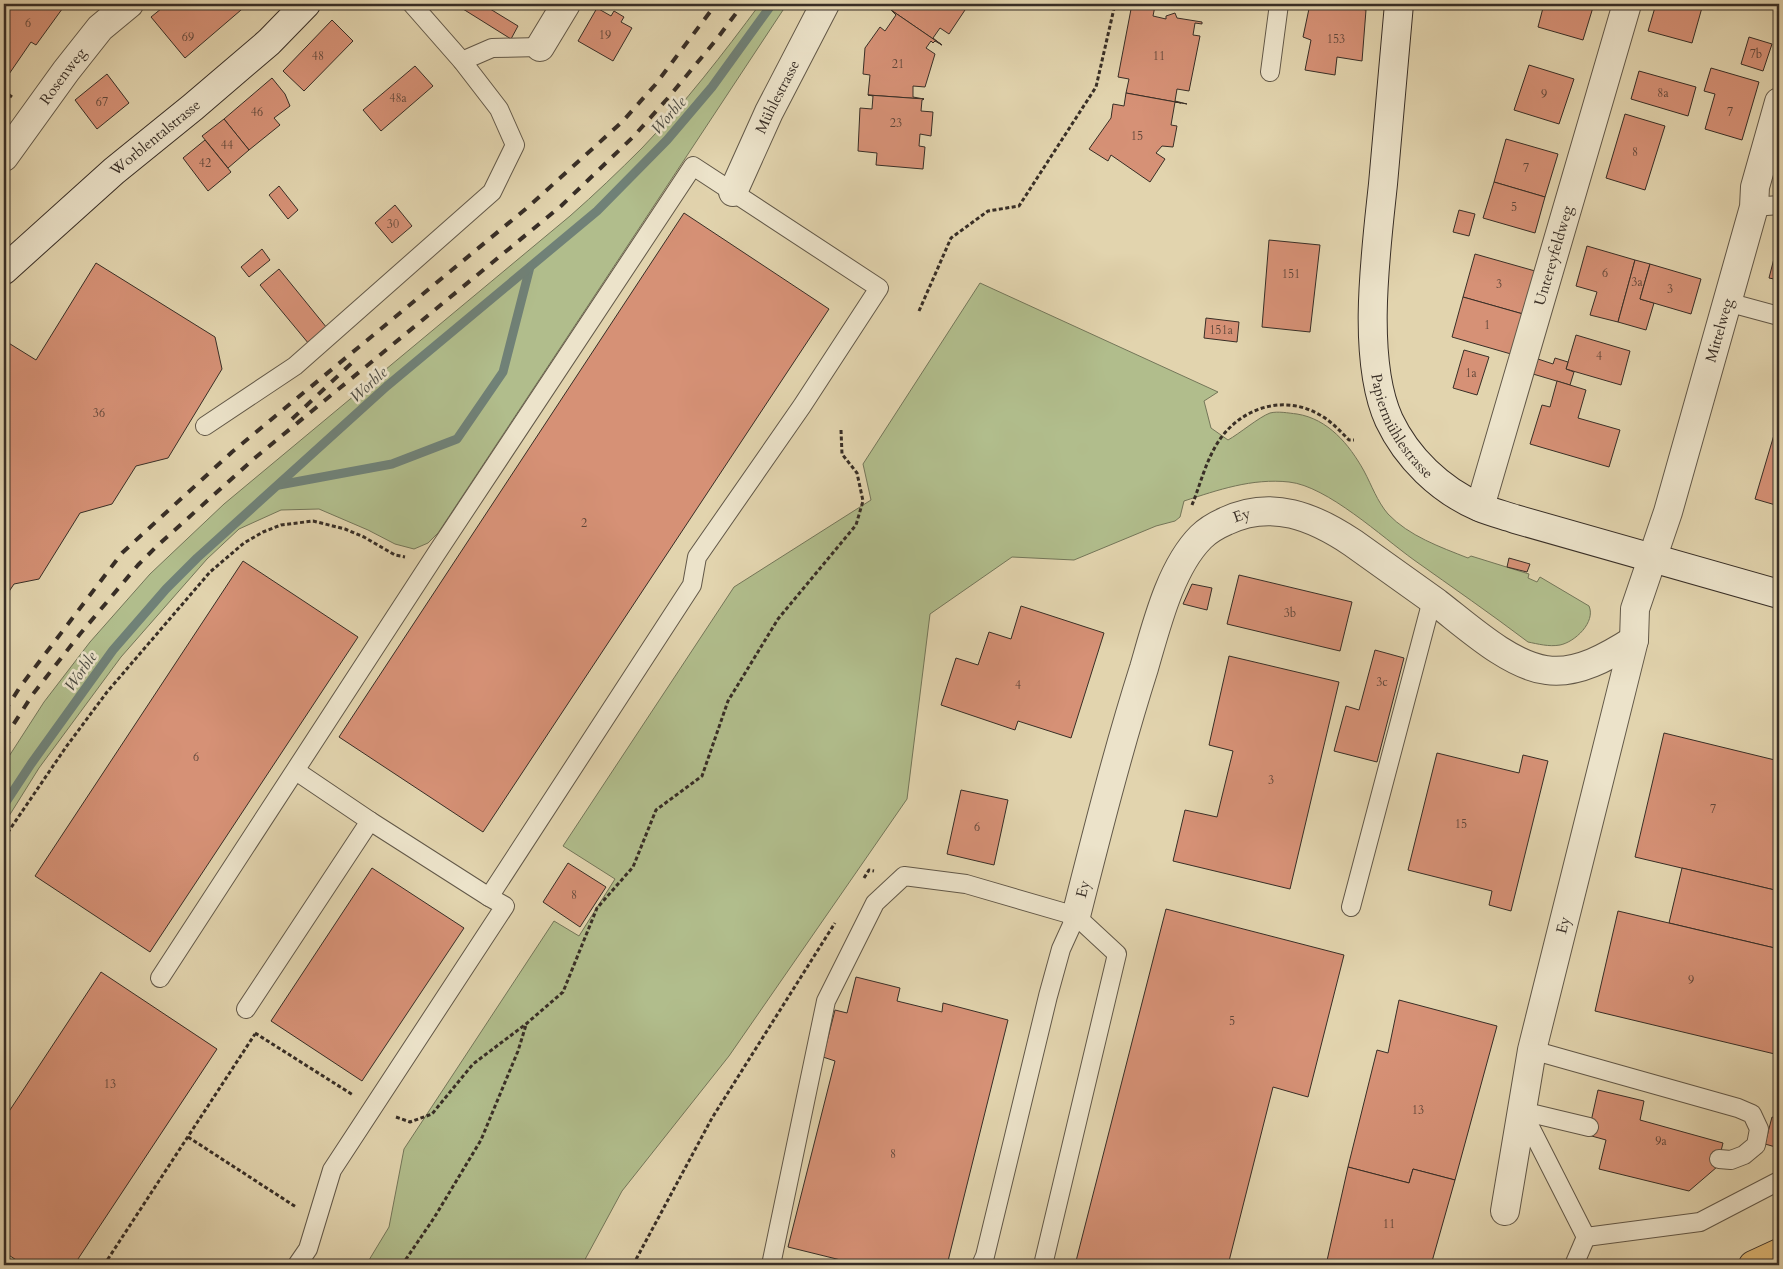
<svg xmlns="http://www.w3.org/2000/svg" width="1783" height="1269" font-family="Cardo,serif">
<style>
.green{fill:#b1bd8c;stroke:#747659}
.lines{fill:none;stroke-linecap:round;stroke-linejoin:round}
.stream{stroke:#708177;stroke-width:9}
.building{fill:#d69176;stroke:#382e26}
.lane-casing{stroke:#625848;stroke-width:20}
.street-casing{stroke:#625848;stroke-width:30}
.secondary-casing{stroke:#382e26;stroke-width:30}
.highway-casing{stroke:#382e26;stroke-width:30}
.path{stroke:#382e26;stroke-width:3;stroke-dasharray:4 2.5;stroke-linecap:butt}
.lane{stroke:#ece3ca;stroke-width:18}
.street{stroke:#ece3ca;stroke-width:28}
.secondary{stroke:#ece3ca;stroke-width:28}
.highway{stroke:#e1ba77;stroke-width:28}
.rail{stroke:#382e26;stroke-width:4;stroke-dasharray:9 9;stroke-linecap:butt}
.labels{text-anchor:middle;stroke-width:5;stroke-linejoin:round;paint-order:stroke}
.number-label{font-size:12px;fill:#60473a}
.street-label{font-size:15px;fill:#382e26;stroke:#ece3ca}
.water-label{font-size:16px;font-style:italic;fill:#4b4a41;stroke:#ece3ca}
</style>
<rect width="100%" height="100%" fill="#e2d4ae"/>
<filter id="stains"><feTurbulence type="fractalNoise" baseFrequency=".004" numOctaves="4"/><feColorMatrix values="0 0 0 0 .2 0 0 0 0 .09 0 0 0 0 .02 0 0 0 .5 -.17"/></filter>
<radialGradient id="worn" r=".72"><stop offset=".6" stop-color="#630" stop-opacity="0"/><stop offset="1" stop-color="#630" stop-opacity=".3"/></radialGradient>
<g class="green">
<path d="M760,4h27l-349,529 -10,10 -14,6 -19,-5 -27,-14 -49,-21 -38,1 -42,19 -32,30 -86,98 -82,111 -35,56v-60l40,-62 46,-60 60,-68 74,-70 346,-288c25,-22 49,-45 72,-68 43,-45 81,-94 118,-144z"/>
<path d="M980,283l238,109 -14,9 7,27 17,12c11,-6 31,-23 42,-27 8,-2 18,0 27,1 31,5 52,30 67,57 8,15 13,30 24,43 21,22 52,33 80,44l3,-2 58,18 -1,4 9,4 3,-5 49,29c7,16 -14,36 -29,39 -11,2 -22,-1 -32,-3 -37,-28 -76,-55 -114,-82 -32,-23 -87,-74 -125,-78 -37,-4 -71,8 -105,19l-4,16 -5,4 -19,5 -82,34 -62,-3 -82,57 -23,185 -178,257 -107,135 -40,74h-216l23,-38 15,-78 150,-228 25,15 36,-57 -52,-33 171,-259 137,-87 -8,-36z"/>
</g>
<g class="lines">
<g class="stream">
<path d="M279,485l113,-21 65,-25 46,-67 27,-105"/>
<path d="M4,805l27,-41 82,-114 53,-61 31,-31 190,-172 210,-175 70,-71 45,-53 60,-83"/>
</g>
</g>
<g class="building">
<path d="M4,4l61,1 -29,40 -5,-3 -24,35 -3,-2z"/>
<path d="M167,4h81l-63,54 -34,-41z"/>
<path d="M455,4h27l36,22 -7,13z"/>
<path d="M895,4h74l-20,30 -9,-6 -7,10 9,7 -51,-35z"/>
<path d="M1132,4l23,2 -2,10 13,3v-3l9,-3 2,5 25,4v2l-7,-1 -2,12 7,1 -11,55 -12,-2 -2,12 12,3 -61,-11 3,-14 -11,-2z"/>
<path d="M1310,4h43l-1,3 14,3 -4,51 -25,-4 -2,18 -30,-5 6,-30 -8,-3z"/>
<path d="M1544,4h50l-11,36 -45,-13z"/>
<path d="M1656,4h47l-11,39 -44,-12z"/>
<path d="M597,8l14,8 3,-5 10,6 -3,5 11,6 -19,33 -35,-20z"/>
<path d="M891,10l51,35 -7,-4 -2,2 -2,-2 -5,7 9,6 -10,33 -12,-1v11l11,2 -56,-4 2,-20 -7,-1 2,-26 15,-21 5,4 11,-16z"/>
<path d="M332,20l21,21 -49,50 -21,-20z"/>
<path d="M1749,37l23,7 -9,27 -22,-7z"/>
<path d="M1529,65l45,14 -15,45 -45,-14z"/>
<path d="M415,66l18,20 -52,45 -18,-21z"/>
<path d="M1711,68l48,14 -17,58 -37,-11 10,-35 -11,-3z"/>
<path d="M1639,71l57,16 -8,29 -57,-17z"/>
<path d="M107,74l22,29 -32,26 -22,-29z"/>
<path d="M272,78l13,16 5,12 -16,12 6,7 -31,25 -25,-31z"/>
<path d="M1126,93l55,10 -6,-1 -4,23 6,1 -4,21 -11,-1 -6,7 9,6 -15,23 -39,-27 -3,6 -19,-12 22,-31 2,-14 11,2z"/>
<path d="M868,95l56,4 -2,1 -1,11 12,1 -2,24 -11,-2 -1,12 6,1 -2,22 -47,-4 1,-12 -19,-2 2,-43 12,1 1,-13z"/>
<path d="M1625,114l40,12 -20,64 -39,-12z"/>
<path d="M224,119l25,31 -21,18 -26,-32z"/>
<path d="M1506,139l52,15 -13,43 -51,-15z"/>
<path d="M205,140l26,32 -23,19 -25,-33z"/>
<path d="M1494,182l51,15 -10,36 -52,-15z"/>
<path d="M279,186l19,24 -10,9 -19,-24z"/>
<path d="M395,205l17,21 -20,17 -17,-20z"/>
<path d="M1459,210l16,4 -6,22 -16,-4z"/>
<path d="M684,213l145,96 -346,523 -144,-95z"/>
<path d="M1779,239v41l-10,-2z"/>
<path d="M1269,240l51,5 -10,87 -48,-5z"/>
<path d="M1587,246l48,14 -17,62 -28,-7 7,-23 -21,-6z"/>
<path d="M262,249l8,11 -21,17 -8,-10z"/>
<path d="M1475,254l60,17 -12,43 -60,-17z"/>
<path d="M1635,260l15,4 -10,35 14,4 -8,27 -28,-8z"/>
<path d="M96,263l119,74 7,32 -54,89 -32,8 -24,38 -32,9 -41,66 -25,5 -10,15v-252l3,-5 29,18z"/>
<path d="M1650,264l51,15 -10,35 -51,-15z"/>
<path d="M279,269l48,59 -18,16 -49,-59z"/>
<path d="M1463,297l60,17 -12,40 -59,-17z"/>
<path d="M1206,318l33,4 -2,20 -33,-4z"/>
<path d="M1576,335l54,16 -9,34 -55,-16z"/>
<path d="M1464,350l25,7 -12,38 -24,-7z"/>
<path d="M1555,358l13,4 -2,7 8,3 -4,13 -37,-11 5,-15 15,5z"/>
<path d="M1557,381l29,9 -8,28 42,12 -11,37 -79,-23 12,-39 8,2z"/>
<path d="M1779,418v88l-24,-7z"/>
<path d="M1509,558l21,6 -3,8 -20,-5z"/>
<path d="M243,561l115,76 -208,315 -115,-76z"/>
<path d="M1239,575l113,27 -12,49 -113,-27z"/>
<path d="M1192,584l20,4 -5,22 -24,-6z"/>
<path d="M1021,606l83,27 -33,105 -53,-17 -3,9 -74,-25 15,-47 22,7 11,-33 22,7z"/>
<path d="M1375,650l29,8 -27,104 -43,-11 12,-45 13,4z"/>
<path d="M1229,656l110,26 -49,207 -117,-28 12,-51 32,7 16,-66 -24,-6z"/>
<path d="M1664,733l115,28v130l-144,-34z"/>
<path d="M1437,753l82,20 4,-18 25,6 -37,150 -22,-6 3,-14 -84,-21z"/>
<path d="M961,790l47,10 -14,65 -47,-11z"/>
<path d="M568,863l38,24 -26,40 -37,-25z"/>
<path d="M372,868l92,60 -102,153 -91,-60z"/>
<path d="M1682,868l97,23v58l-110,-26z"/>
<path d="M1166,909l178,46 -36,142 -35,-10 -45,178h-153z"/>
<path d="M1618,911l161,38v106l-184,-44z"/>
<path d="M101,972l116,77 -143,216h-50l-20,-13v-133z"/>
<path d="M856,977l44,11 -3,13 45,11 1,-9 65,17 -61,245h-86l-73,-18 47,-186 -12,-4 12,-47 12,3z"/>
<path d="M1399,1000l98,26 -42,154 -42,-11 -4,14 -61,-16 29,-117 11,3z"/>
<path d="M1598,1090l46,11 -4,19 83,23 -6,24 -28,24 -90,-22 7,-29 -18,-5z"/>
<path d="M1772,1117l7,2v29l-14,-4z"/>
<path d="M1348,1167l61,16 4,-14 42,11 -24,85h-105z"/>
</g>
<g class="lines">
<defs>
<g id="lane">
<path d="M462,61l30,-13 48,-1"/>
<path d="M1270,72l9,-68"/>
<path d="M1754,207l25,-2"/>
<path d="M1727,302l52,14"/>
<path d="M205,426l90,-60 197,-174 23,-47 -16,-36 -37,-48 -50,-57"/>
<path d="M296,771l74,50"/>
<path d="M1351,907l81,-307"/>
<path d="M160,978l276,-424 257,-388 186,122 -77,118 -105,151 -5,28 -203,312 -119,-76 -124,188"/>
<path d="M1532,1050l206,58 14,6 7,15 -3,16 -12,10 -13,5 -12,-1"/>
<path d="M1522,1111l64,126 114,-15 79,-41"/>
<path d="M1522,1111l67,16"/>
<path d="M297,1265l11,-16 24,-79 173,-264 -16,-9"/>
<path d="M771,1265l55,-264 49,-98 29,-27 62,8 110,32 41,38 -74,311"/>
<path d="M981,1265l4,-9 63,-260 13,-47 15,-33"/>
<path d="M1574,1265l12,-28"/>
</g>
<g id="street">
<path d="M540,47l26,-43"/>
<path id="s1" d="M4,157l62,-86 34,-43 29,-24"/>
<path id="s2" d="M733,192l36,-80 56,-108"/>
<path id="s3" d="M1480,507l147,-503"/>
<path id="s4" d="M1076,916c21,-83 42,-166 68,-248 12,-41 26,-100 57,-131 7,-7 16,-12 25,-16 46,-22 88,-4 127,22 28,20 56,40 84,60 30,23 72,62 109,67 31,5 63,-14 88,-30"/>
<path id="s5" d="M1505,1211l27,-161 102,-410 1,-31 33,-97 86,-305 1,-20 24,-85"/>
</g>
<g id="secondary">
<path id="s6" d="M1399,4c-5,60 -11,120 -16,180 -7,67 -22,174 6,236 18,38 51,70 90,87 12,5 24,8 36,12l264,75"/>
<path id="s7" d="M4,270l110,-99 79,-64 76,-65 37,-38"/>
</g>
<path id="highway" d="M1753,1265l26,-12"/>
</defs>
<use href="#lane" class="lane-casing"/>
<use href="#street" class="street-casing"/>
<use href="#secondary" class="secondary-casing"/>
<use href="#highway" class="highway-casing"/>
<g class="path">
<path d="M4,91l8,6"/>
<path d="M919,311l32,-73 37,-27 31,-5 77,-119 19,-83"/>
<path d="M1192,505c7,-17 12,-37 21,-54 19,-39 66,-60 107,-36 11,6 20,16 29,25h5"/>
<path d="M4,838l62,-91 41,-55 103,-120 34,-29 19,-11 18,-7 32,-4 32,8 19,8 31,18 10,2"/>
<path d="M864,878l5,-8 5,1"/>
<path d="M255,1033l98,62"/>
<path d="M396,1117l14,5 22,-8 41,-50 53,-40 37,-32 34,-84 36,-41 23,-57 46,-34 26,-75 50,-82 78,-94 7,-24 -6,-28 -15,-19 -1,-24"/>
<path d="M188,1137l108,70"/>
<path d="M104,1265l151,-231"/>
<path d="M402,1265l32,-47 47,-78 37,-89 8,-26"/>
<path d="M633,1265l79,-147 123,-195"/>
</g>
<use href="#lane" class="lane"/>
<use href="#street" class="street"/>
<use href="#secondary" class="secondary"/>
<use href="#highway" class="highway"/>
<g class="rail">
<path d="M292,419l64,-60"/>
<path d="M4,712l16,-25 102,-134 110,-101 296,-245 94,-85 33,-37 61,-81"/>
<path d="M4,739l29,-45 47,-60 58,-69 20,-20 98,-88 305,-251 72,-69 35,-39 48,-58 27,-36"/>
</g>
</g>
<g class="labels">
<g class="number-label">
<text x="28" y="27">6</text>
<text x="605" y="39">19</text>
<text x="188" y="41">69</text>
<text x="1336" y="43">153</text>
<text x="1756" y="58">7b</text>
<text x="318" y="60">48</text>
<text x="1159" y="60">11</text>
<text x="898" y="68">21</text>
<text x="1663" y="97">8a</text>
<text x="1544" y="98">9</text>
<text x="398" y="102">48a</text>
<text x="102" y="106">67</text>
<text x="257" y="116">46</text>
<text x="1730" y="116">7</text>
<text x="896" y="127">23</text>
<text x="1137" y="140">15</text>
<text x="227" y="149">44</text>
<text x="1635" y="156">8</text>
<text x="205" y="167">42</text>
<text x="1526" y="172">7</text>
<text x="1514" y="211">5</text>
<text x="393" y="228">30</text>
<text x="1605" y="277">6</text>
<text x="1291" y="278">151</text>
<text x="1637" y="286">3a</text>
<text x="1499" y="288">3</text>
<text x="1670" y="293">3</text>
<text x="1487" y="329">1</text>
<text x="1221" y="334">151a</text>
<text x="1599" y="360">4</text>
<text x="1471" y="377">1a</text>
<text x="99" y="417">36</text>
<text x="584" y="527">2</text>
<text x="1290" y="617">3b</text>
<text x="1382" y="686">3c</text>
<text x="1018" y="689">4</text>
<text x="196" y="761">6</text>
<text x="1271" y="784">3</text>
<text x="1713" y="813">7</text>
<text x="1461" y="828">15</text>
<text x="977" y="831">6</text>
<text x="574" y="899">8</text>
<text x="1691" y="984">9</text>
<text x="1232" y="1025">5</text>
<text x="110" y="1088">13</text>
<text x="1418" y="1114">13</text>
<text x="1661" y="1145">9a</text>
<text x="893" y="1158">8</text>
<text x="1389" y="1228">11</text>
</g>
<g class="street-label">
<text dy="5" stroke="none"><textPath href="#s1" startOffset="100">Rosenweg</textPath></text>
<text dy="5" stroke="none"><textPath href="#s2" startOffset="105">Mühlestrasse</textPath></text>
<text dy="5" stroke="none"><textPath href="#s7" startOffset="201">Worblentalstrasse</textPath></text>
<text dy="5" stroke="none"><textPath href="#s3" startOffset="262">Untereyfeldweg</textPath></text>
<text dy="5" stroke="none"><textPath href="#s5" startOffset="908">Mittelweg</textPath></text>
<text dy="5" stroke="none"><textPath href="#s6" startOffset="430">Papiermühlestrasse</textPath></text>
<text dy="5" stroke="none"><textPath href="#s4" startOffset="448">Ey</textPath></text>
<text dy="5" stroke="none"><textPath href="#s4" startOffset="28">Ey</textPath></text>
<text dy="5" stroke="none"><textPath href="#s5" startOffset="292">Ey</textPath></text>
</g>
<g class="water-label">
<text transform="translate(668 115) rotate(-49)" y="6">Worble</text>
<text transform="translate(368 384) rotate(-42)" y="6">Worble</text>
<text transform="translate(80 671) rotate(-55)" y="6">Worble</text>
</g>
</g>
<rect width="1783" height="1269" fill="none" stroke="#e2d4ae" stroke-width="20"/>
<rect x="5" y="5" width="1773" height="1259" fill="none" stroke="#382e26" stroke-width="2.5"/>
<rect x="10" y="10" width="1763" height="1249" fill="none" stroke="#382e26"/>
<rect width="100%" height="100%" filter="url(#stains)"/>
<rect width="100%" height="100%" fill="url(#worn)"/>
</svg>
